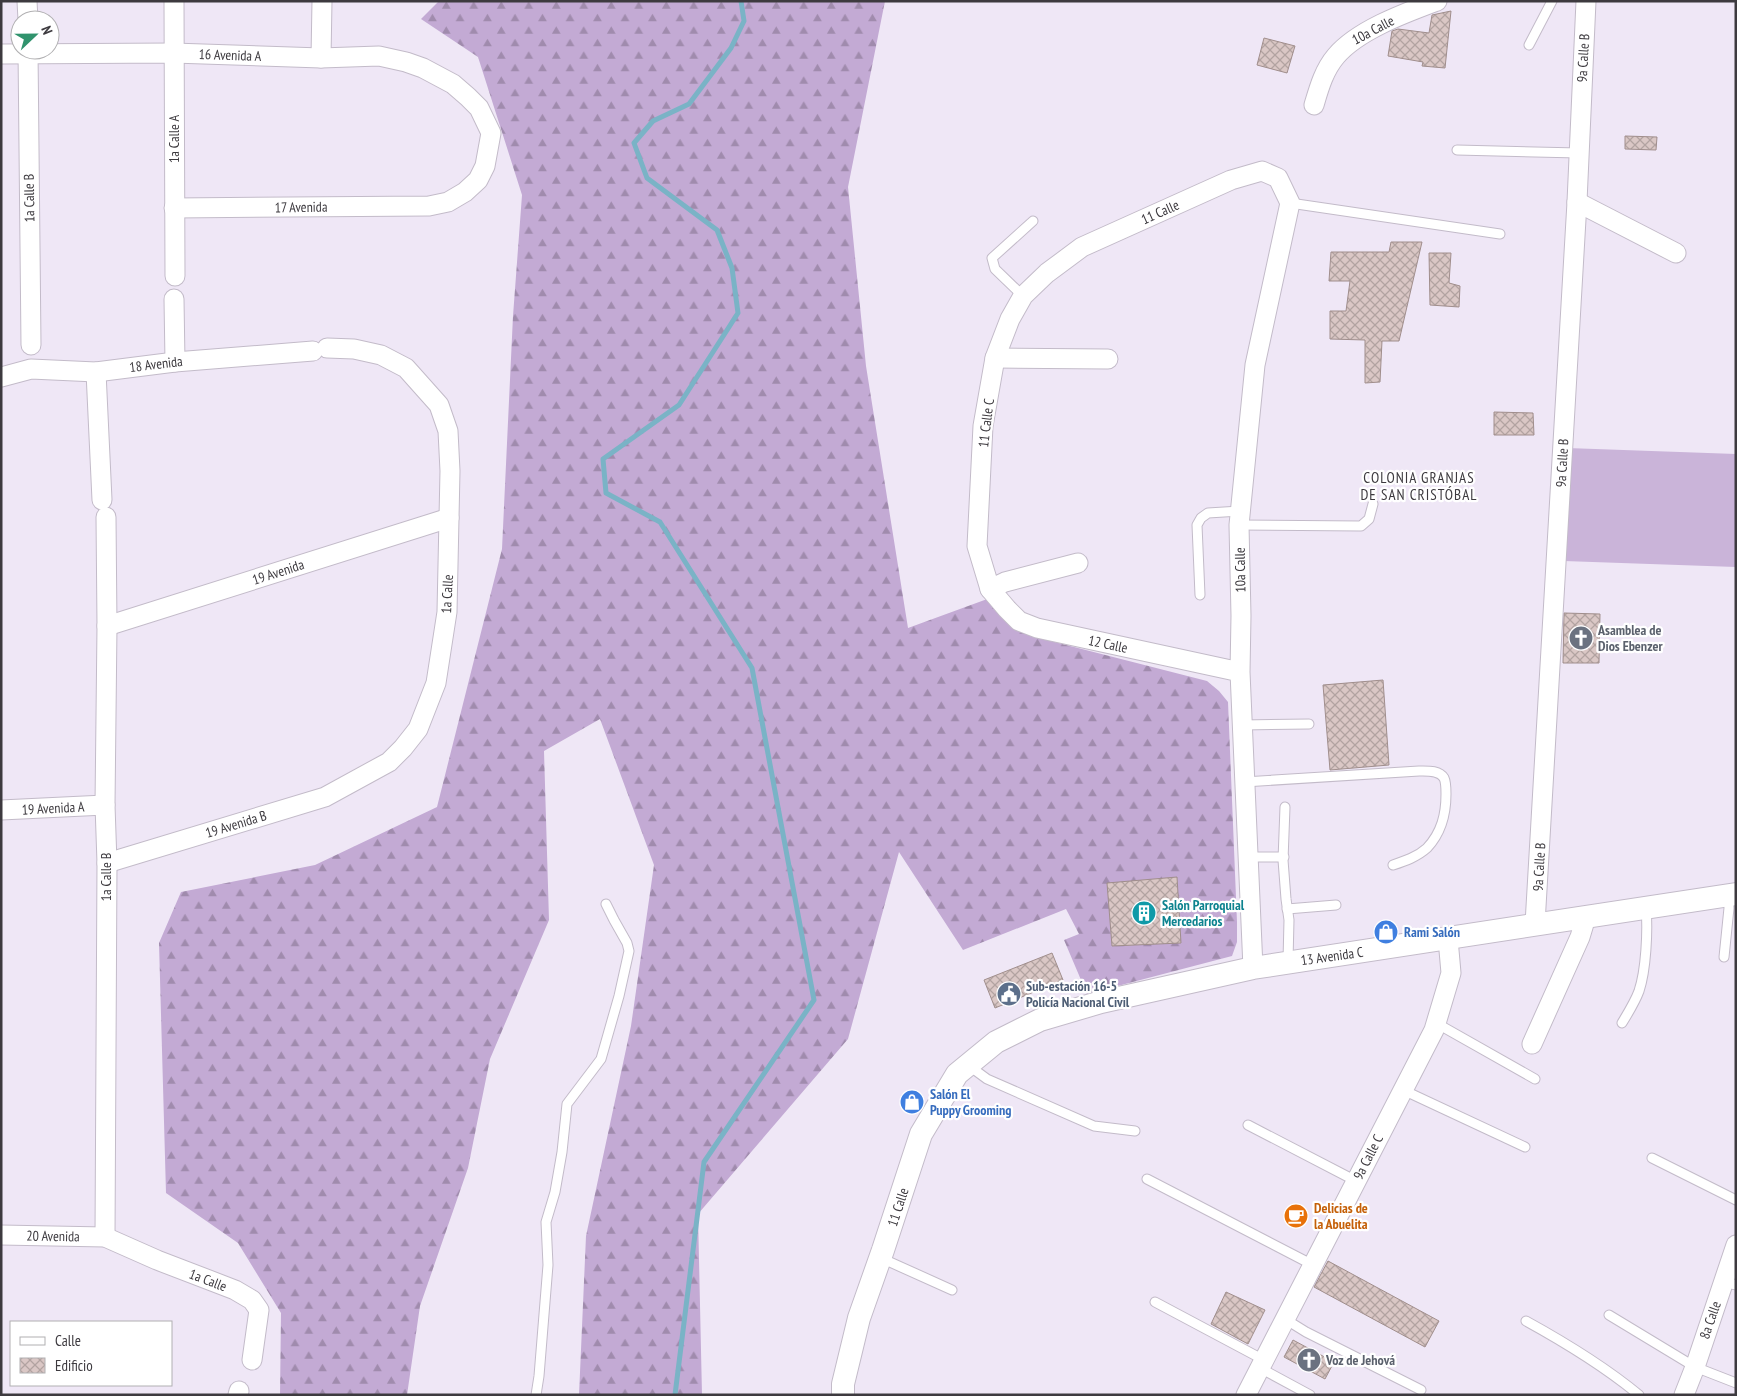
<svg xmlns="http://www.w3.org/2000/svg" width="1737" height="1396" font-family="'PT Sans Narrow',sans-serif">
<style>
.grass{fill:#cab4d9}
.forest{fill:url(#forest-firs)}
.lines{fill:none;stroke-linecap:round;stroke-linejoin:round}
.stream{stroke:#7ab3c6;stroke-width:5}
.building{fill:url(#building-cross-hatch);stroke:#a08e8c}
.service-casing{stroke:#c3bbc9;stroke-width:11}
.minor-casing{stroke:#c3bbc9;stroke-width:21}
.tertiary-casing{stroke:#c3bbc9;stroke-width:24}
.service{stroke:#fff;stroke-width:9}
.minor{stroke:#fff;stroke-width:19}
.tertiary{stroke:#fff;stroke-width:22}
.labels{text-anchor:middle;stroke-width:4.5;stroke-linejoin:round;paint-order:stroke}
.street-label{font-size:14px;fill:#3d3a3f;stroke:#fff}
.worship-label{font-size:14px;font-weight:bold;fill:#5b616d;stroke:#fff;text-anchor:start}
.culture-label{font-size:14px;font-weight:bold;fill:#0d838f;stroke:#fff;text-anchor:start}
.shop-label{font-size:14px;font-weight:bold;fill:#366cbe;stroke:#fff;text-anchor:start}
.service-label{font-size:14px;font-weight:bold;fill:#4e5e75;stroke:#fff;text-anchor:start}
.food-label{font-size:14px;font-weight:bold;fill:#c56008;stroke:#fff;text-anchor:start}
.neighbourhood-label{font-size:15px;letter-spacing:1px;fill:#3d3a3f;stroke:#fff}
</style>
<defs>
<pattern id="forest-firs" width="22" height="20" patternUnits="userSpaceOnUse" patternTransform="scale(1.25)"><rect width="22" height="20" fill="#c3aad4"/><path d="M5 1l3.5 6h-7zM16 11l3.5 6h-7z" fill="#a08bad"/></pattern>
<pattern id="building-cross-hatch" width="8" height="8" patternUnits="userSpaceOnUse" patternTransform="scale(1.25)"><rect width="8" height="8" fill="#dac7c5"/><path d="M0 0l8 8M0 8l8-8" fill="none" stroke="#b2a3a1"/></pattern>
</defs>
<rect width="100%" height="100%" fill="#efe7f6"/>
<path class="grass" d="M1567,448l169,6v113l-172,-6z"/>
<path class="forest" d="M439,1h446l-37,186 18,179 42,262 82,-30 45,39 172,44 12,10 9,11 9,220v20l-5,14 -145,38 -23,-54 15,-6 -13,-25 -103,41 -64,-98 -51,187 -150,175 4,181h-123l7,-159 45,-210 23,-161 -54,-146 -56,32 5,169 -59,139 -22,109 -48,138 -13,89h-127l1,-82 -43,-70 -72,-50 -7,-250 22,-51 134,-27 122,-58 65,-258 11,-233 9,-121 -44,-138 -57,-38z"/>
<g class="lines">
<path class="stream" d="M675,1395l29,-233 110,-162 -62,-332 -92,-146 -54,-29 -3,-34 76,-54 59,-92 -6,-45 -15,-38 -70,-52 -13,-35 19,-22 36,-17 42,-56 13,-27 -3,-20"/>
</g>
<g class="building">
<path d="M1451,11l-6,57 -23,-2 1,-4 -35,-6 4,-25 6,-2 31,4 3,-18z"/>
<path d="M1264,38l31,8 -8,27 -30,-8z"/>
<path d="M1625,136l32,1 -1,13 -31,-1z"/>
<path d="M1391,242h31l-23,99h-17l-2,41 -15,1v-43l-35,-1v-28h16l4,-30h-21l2,-29h58z"/>
<path d="M1429,253h22l-2,30 11,3 -1,21 -29,-2z"/>
<path d="M1494,412l39,1 1,22h-40z"/>
<path d="M1564,613l36,1 -1,49h-36z"/>
<path d="M1383,680l6,85 -59,5 -7,-85z"/>
<path d="M1177,877l4,66 -69,3 -5,-63z"/>
<path d="M1052,953l11,27 -68,28 -11,-28z"/>
<path d="M1328,1261l111,60 -14,26 -111,-60z"/>
<path d="M1226,1292l39,18 -17,34 -37,-20z"/>
<path d="M1293,1340l41,22 -9,17 -41,-22z"/>
</g>
<g class="lines">
<defs>
<g id="service">
<path d="M1529,45l23,-44"/>
<path d="M1457,150l122,3"/>
<path d="M1290,203l210,31"/>
<path d="M1023,296l-28,-27 -3,-11 41,-37"/>
<path d="M1239,525l122,1 8,-7 4,-15"/>
<path d="M1200,595l-3,-70 4,-7 7,-5 32,-2"/>
<path d="M1242,725l67,-1"/>
<path d="M1244,782l175,-11c8,0 20,-1 25,7 2,4 2,12 2,16 0,20 -4,38 -19,54 -10,9 -22,13 -34,17"/>
<path d="M1285,807l-2,53 3,39 3,21 -1,41"/>
<path d="M1248,857h36"/>
<path d="M1287,909l49,-4"/>
<path d="M1724,957l5,-49 -1,-12"/>
<path d="M1436,1023l99,56"/>
<path d="M1622,1023c6,-10 13,-21 17,-32 7,-21 9,-60 7,-83"/>
<path d="M968,1065l19,14 107,47 41,5"/>
<path d="M1403,1090l122,57"/>
<path d="M1248,1125l108,56"/>
<path d="M1652,1158l84,42"/>
<path d="M1147,1179l166,86"/>
<path d="M881,1258l71,32"/>
<path d="M1723,1282l13,3"/>
<path d="M1155,1302l109,58"/>
<path d="M1609,1315l86,52 41,16"/>
<path d="M1285,1319l21,13 115,58"/>
<path d="M1526,1321c40,22 78,45 113,74"/>
<path d="M1260,1368l50,27"/>
<path d="M536,1395l3,-19 9,-111 -2,-43 9,-30 7,-40 5,-48 34,-45 18,-63 10,-45 -2,-8 -13,-23 -8,-16"/>
</g>
<g id="minor">
<path d="M27,1l1,19"/>
<path d="M174,1l1,275"/>
<path d="M28,50l3,295"/>
<path d="M1,54l172,-1 148,5 58,-2 27,6 17,6 30,16 15,13 11,11 12,25 -6,33 -7,14 -13,12 -17,10 -19,4 -255,2"/>
<path d="M321,58l1,-57"/>
<path d="M1314,105c5,-17 10,-35 22,-49 22,-26 69,-43 101,-55"/>
<path d="M1577,202l99,51"/>
<path d="M174,299l1,63"/>
<path d="M995,358l113,1"/>
<path d="M96,372l6,128"/>
<path d="M1,377l30,-8 65,3 79,-10 138,-11"/>
<path d="M990,589l15,-7 73,-19"/>
<path d="M107,626l342,-108"/>
<path d="M1240,672l-203,-44 -18,-7 -12,-12 -17,-20 -13,-43 6,-120 12,-68 15,-39 13,-23 24,-23 35,-26 149,-67 31,-9 16,7 12,25 -35,162 -16,160 2,91 -1,56 13,296"/>
<path d="M1,810l104,-5"/>
<path d="M107,863l218,-66 64,-35 14,-14 15,-19 18,-46 11,-71 3,-141 -2,-40 -9,-26 -33,-37 -25,-13 -27,-6 -27,-1"/>
<path d="M1535,924l42,-722 9,-201"/>
<path d="M1532,1044l48,-107 6,-20"/>
<path d="M1,1235l104,2 52,23 78,30 17,10 7,10 -7,50"/>
<path d="M105,1237l2,-374 -2,-58 2,-179 -1,-109"/>
<path d="M238,1395l1,-4"/>
<path d="M1246,1395l188,-365 17,-57 -3,-34"/>
<path d="M1684,1395l11,-28 41,-122"/>
</g>
<path id="tertiary" d="M843,1395v-11l16,-66 24,-68 38,-116 36,-60 39,-32 44,-22 61,-18 152,-34 483,-74"/>
</defs>
<use href="#service" class="service-casing"/>
<use href="#minor" class="minor-casing"/>
<use href="#tertiary" class="tertiary-casing"/>
<use href="#service" class="service"/>
<use href="#minor" class="minor"/>
<use href="#tertiary" class="tertiary"/>
</g>
<defs>
<symbol id="church-disc" viewBox="-11 -11 22 22"><circle r="9.5" fill="#6b7280" stroke="#fff"/><path d="M-1.2-6h2.4v3.5h3.3v2.4h-3.3V6h-2.4V-.1h-3.3v-2.4h3.3Z" fill="#fff"/></symbol>
<symbol id="building-disc" viewBox="-11 -11 22 22"><circle r="9.5" fill="#0f9aa8" stroke="#fff"/><path d="M-4-6H4V6H1V3H-1V6H-4ZM-2.5-4.3h1.7v1.8h-1.7ZM.8-4.3h1.7v1.8H.8ZM-2.5-1h1.7V.8h-1.7ZM.8-1h1.7V.8H.8Z" fill="#fff"/></symbol>
<symbol id="shop-disc" viewBox="-11 -11 22 22"><circle r="9.5" fill="#3f7fe0" stroke="#fff"/><path d="M-5-2.5h2.3a2.7 3.5 0 0 1 5.4 0H5L5.5 6h-11ZM-1.5-2.5h3a1.5 2.3 0 0 0-3 0Z" fill="#fff"/></symbol>
<symbol id="civic-disc" viewBox="-11 -11 22 22"><circle r="9.5" fill="#5c6f8a" stroke="#fff"/><path d="M-.6-6.5H3V-4.5H.6V-3L4-1V1h2V6H-6V1h2V-1L-.6-3ZM-1.2 2.5V6h2.4V2.5Z" fill="#fff"/></symbol>
<symbol id="cafe-disc" viewBox="-11 -11 22 22"><circle r="9.5" fill="#e8710a" stroke="#fff"/><path d="M-5.5-4.5H6V0H3Q3 3.5 0 3.5H-2.5Q-5.5 3.5-5.5 0ZM3-3.2v2h1.7v-2ZM-6 4.5H4V6H-6Z" fill="#fff"/></symbol>
</defs>
<g fill-rule="evenodd">
<use href="#church-disc" x="1567" y="624" width="28" height="28"/>
<use href="#building-disc" x="1130" y="899" width="28" height="28"/>
<use href="#shop-disc" x="1372" y="918" width="28" height="28"/>
<use href="#civic-disc" x="995" y="980" width="28" height="28"/>
<use href="#shop-disc" x="898" y="1088" width="28" height="28"/>
<use href="#cafe-disc" x="1282" y="1202" width="28" height="28"/>
<use href="#church-disc" x="1295" y="1346" width="28" height="28"/>
</g>
<g class="labels">
<g class="street-label">
<text transform="translate(1373 30) rotate(-28)" y="5">10a Calle</text>
<text transform="translate(230 55) rotate(2)" y="5">16 Avenida A</text>
<text transform="translate(1583 58) rotate(-87)" y="5">9a Calle B</text>
<text transform="translate(174 139) rotate(-90)" y="5">1a Calle A</text>
<text transform="translate(29 198) rotate(-91)" y="5">1a Calle B</text>
<text transform="translate(301 207) rotate(-1)" y="5">17 Avenida</text>
<text transform="translate(1160 212) rotate(-24)" y="5">11 Calle</text>
<text transform="translate(156 364) rotate(-7)" y="5">18 Avenida</text>
<text transform="translate(986 423) rotate(-83)" y="5">11 Calle C</text>
<text transform="translate(1562 463) rotate(-87)" y="5">9a Calle B</text>
<text transform="translate(1240 570) rotate(-91)" y="5">10a Calle</text>
<text transform="translate(278 572) rotate(-18)" y="5">19 Avenida</text>
<text transform="translate(447 594) rotate(-87)" y="5">1a Calle</text>
<text transform="translate(1108 644) rotate(12)" y="5">12 Calle</text>
<text transform="translate(53 808) rotate(-3)" y="5">19 Avenida A</text>
<text transform="translate(236 824) rotate(-17)" y="5">19 Avenida B</text>
<text transform="translate(1539 867) rotate(-87)" y="5">9a Calle B</text>
<text transform="translate(106 877) rotate(-90)" y="5">1a Calle B</text>
<text transform="translate(1332 956) rotate(-8)" y="5">13 Avenida C</text>
<text transform="translate(1368 1157) rotate(-63)" y="5">9a Calle C</text>
<text transform="translate(898 1207) rotate(-72)" y="5">11 Calle</text>
<text transform="translate(53 1236) rotate(1)" y="5">20 Avenida</text>
<text transform="translate(208 1280) rotate(21)" y="5">1a Calle</text>
<text transform="translate(1710 1320) rotate(-71)" y="5">8a Calle</text>
</g>
<g class="worship-label">
<text x="1598" y="635">Asamblea de<tspan x="1598" dy="16">Dios Ebenzer</tspan></text>
<text x="1326" y="1365">Voz de Jehová</text>
</g>
<g class="culture-label">
<text x="1162" y="910">Salón Parroquial<tspan x="1162" dy="16">Mercedarios</tspan></text>
</g>
<g class="shop-label">
<text x="1404" y="937">Rami Salón</text>
<text x="930" y="1099">Salón El<tspan x="930" dy="16">Puppy Grooming</tspan></text>
</g>
<g class="service-label">
<text x="1026" y="991">Sub-estación 16-5<tspan x="1026" dy="16">Policía Nacional Civil</tspan></text>
</g>
<g class="food-label">
<text x="1314" y="1213">Delicias de<tspan x="1314" dy="16">la Abuelita</tspan></text>
</g>
<g class="neighbourhood-label">
<text x="1419" y="483">COLONIA GRANJAS<tspan x="1419" dy="17">DE SAN CRISTÓBAL</tspan></text>
</g>
</g>
<rect width="1737" height="1396" fill="none" stroke="#3d3a3f" stroke-width="5"/>
<rect x="10" y="1321" width="162" height="65" fill="#ffffff" stroke="#b1b0b2"/>
<rect x="20" y="1337" width="25" height="8" fill="#ffffff" stroke="#b1b0b2"/>
<text x="55" y="1346" font-size="15" fill="#3d3a3f">Calle</text>
<rect x="20" y="1358" width="25" height="15" fill="url(#building-cross-hatch)" stroke="#b1b0b2"/>
<text x="55" y="1371" font-size="15" fill="#3d3a3f">Edificio</text>
<g transform="translate(35 35) rotate(68)"><circle r="24" fill="#ffffff" stroke="#b1b0b2"/>
<path d="M0-4L9 19L0 12L-9 19Z" fill="#30936d"/>
<text y="-8" font-size="14" font-weight="bold" text-anchor="middle" fill="#3d3a3f">N</text>
</g>
</svg>
